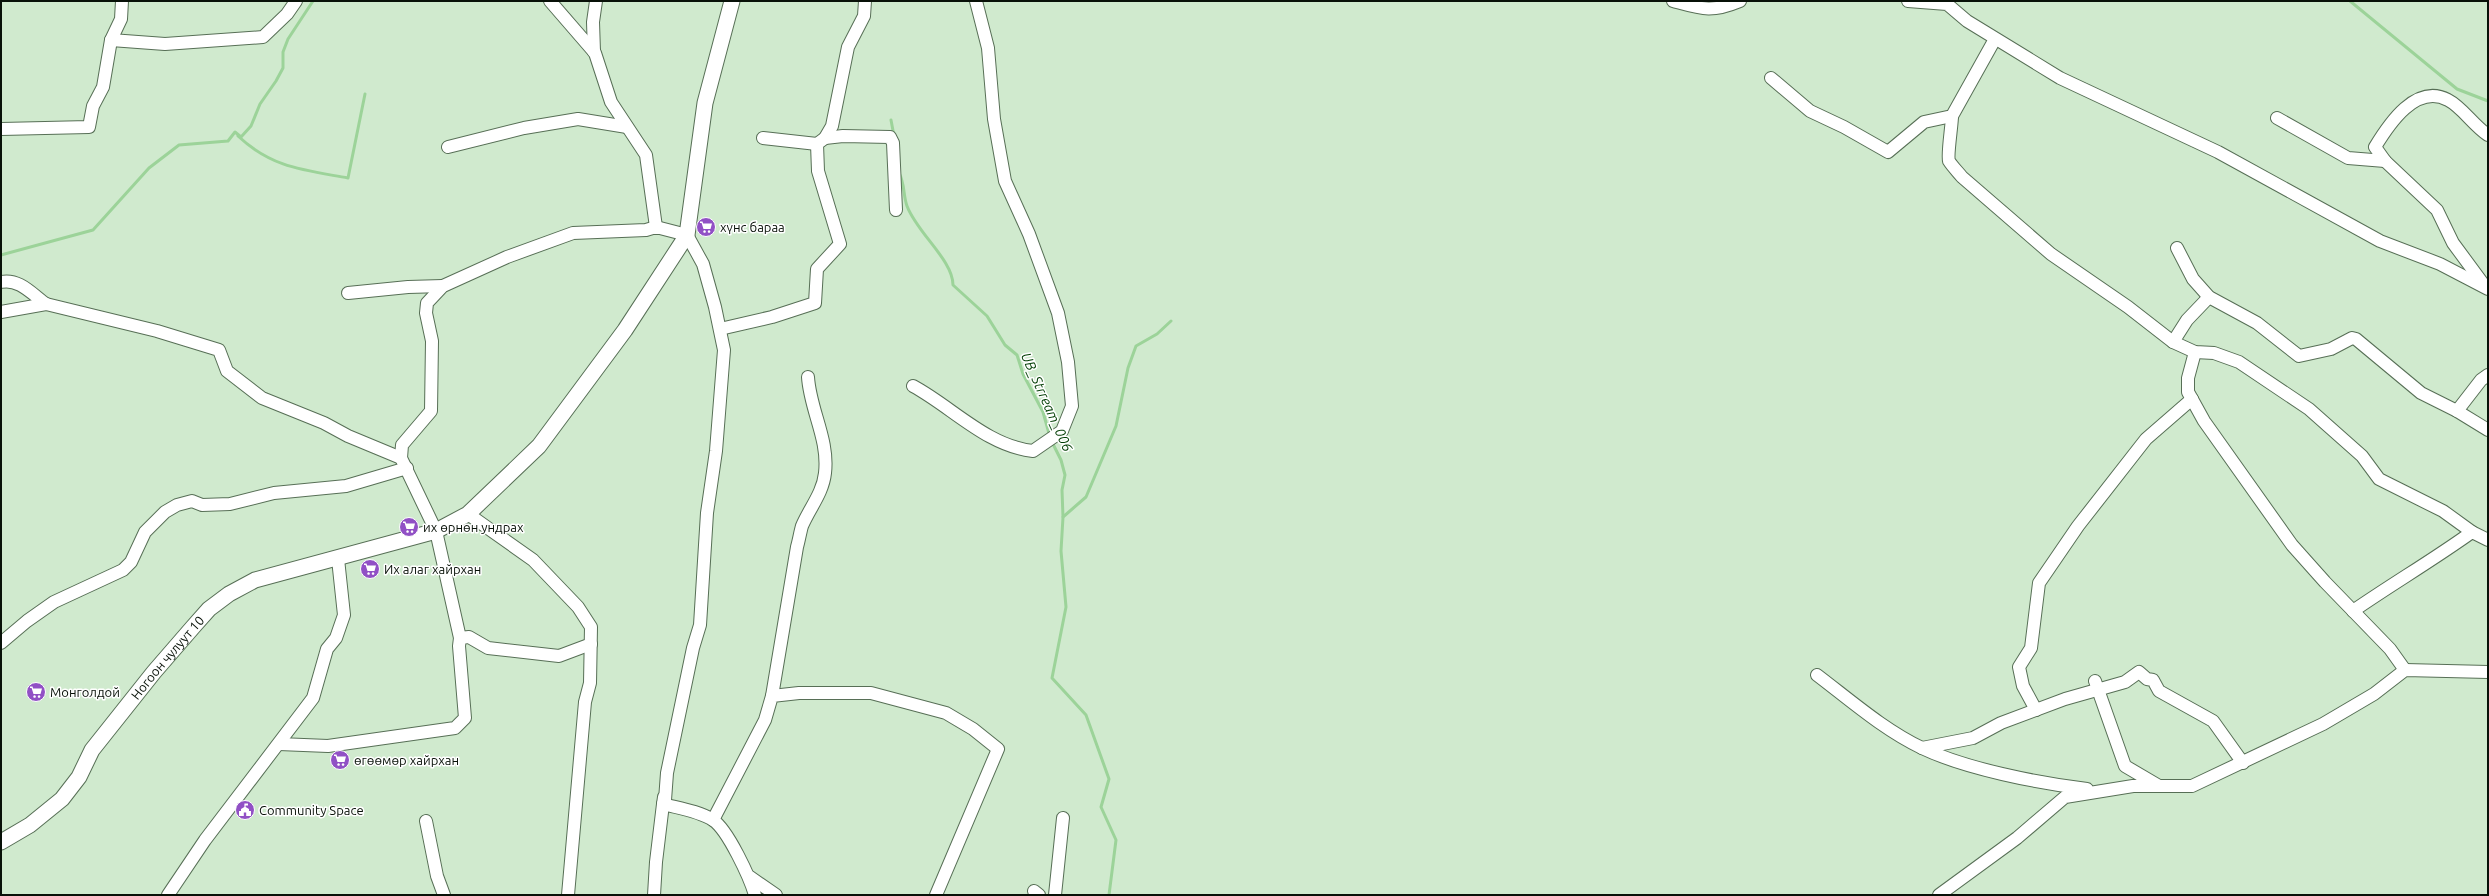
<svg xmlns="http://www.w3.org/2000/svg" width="2489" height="896" font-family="Ubuntu,sans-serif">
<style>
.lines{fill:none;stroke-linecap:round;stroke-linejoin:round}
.stream{stroke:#9cd399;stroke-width:3}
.minor-casing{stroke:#576f56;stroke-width:14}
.tertiary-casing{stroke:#576f56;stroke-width:17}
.minor{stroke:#fff;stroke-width:12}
.tertiary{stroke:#fff;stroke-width:15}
.labels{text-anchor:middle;stroke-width:3;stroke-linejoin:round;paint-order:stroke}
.poi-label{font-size:13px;fill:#081108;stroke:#fff;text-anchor:start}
.street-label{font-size:13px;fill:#081108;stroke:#fff}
.water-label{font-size:14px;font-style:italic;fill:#033f05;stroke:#fff}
</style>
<rect width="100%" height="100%" fill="#d0eace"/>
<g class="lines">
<g class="stream">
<path d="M2350,1l107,88 31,12"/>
<path d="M891,120l3,16"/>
<path d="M238,136c34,32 66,34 110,42l17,-84"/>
<path d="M899,173c6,11 4,22 8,33 10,27 46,54 46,79l34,31 18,29 12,10 6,19 20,38 7,25"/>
<path d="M1,255l92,-25 56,-62 30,-23 49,-4 7,-9 6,5 10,-11 9,-22 16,-23 7,-13v-16l5,-13 25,-38"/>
<path d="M1052,442l9,18 4,15 -3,15 1,27"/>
<path d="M1109,895l7,-55 -15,-33 8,-28 -23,-64 -34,-37 14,-71 -5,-56 2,-34 23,-20 30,-71 12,-58 8,-22 21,-12 14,-13"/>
</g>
<defs>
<g id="minor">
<path d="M550,1l45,52 16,49 35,53 10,72"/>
<path d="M1673,1c29,8 38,12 67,0"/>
<path d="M1908,1l39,3 20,17 93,57 158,74 162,89 60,23 48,25"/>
<path d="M111,40l54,4 98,-7 24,-23 9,-13"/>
<path d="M594,52l-1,-30 3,-21"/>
<path d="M1771,78l39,33 34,16 44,25 36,-30 28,-6 43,-77"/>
<path d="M1952,116c0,9 -5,39 -3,45 3,5 9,11 13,16l89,77 77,53 45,35"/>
<path d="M2277,118l71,40 37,3"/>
<path d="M1,129l88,-2 4,-21 10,-19 8,-47 10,-21 1,-18"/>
<path d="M763,138l54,6"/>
<path d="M825,138l18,-2 47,1 3,6 3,67"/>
<path d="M448,147l76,-19 54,-9 49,8"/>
<path d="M2177,248l16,31 16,18 48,26 42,33 32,-7 21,-11 4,1 65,54 36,18 31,19"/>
<path d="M1,282c18,-4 31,12 45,22l-45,8"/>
<path d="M2484,285l-31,-42 -16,-33 -52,-49 -10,-14c14,-23 41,-64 73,-47 14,7 26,26 40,35"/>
<path d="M348,293l60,-6 35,-1"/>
<path d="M2209,297l-22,23 -14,22 22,10 19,1 25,9 70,47 53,47 17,23 64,32 29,21"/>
<path d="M46,304l111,27 62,19 8,21 35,27 62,25 24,13 53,22"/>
<path d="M720,329l52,-12 43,-14 2,-34 23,-25 -22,-73 -1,-27 8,-6 7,-12 16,-79 16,-31 1,-15"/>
<path d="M2195,352l-7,26v14l16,29 88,124 33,37 65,67 15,21"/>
<path d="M913,386c39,21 74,60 120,65l29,-20 10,-25 -4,-44 -10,-49 -29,-79 -24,-53 -11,-62 -6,-71 -12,-47"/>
<path d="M2457,411l24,-31 7,-5"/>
<path d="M468,514l65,46 45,47 13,20 -1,56 -5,19 -17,193"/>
<path d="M2353,611c39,-27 80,-51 119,-79l16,8"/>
<path d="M460,638l-24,-107 -35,-73 1,-13 29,-34 1,-70 -6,-28 1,-10 16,-17 64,-29 66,-24 73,-3 10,-3 31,8 16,29 12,43 9,43 -8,101 -9,62 -7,112 -7,23 -26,125 -2,27 -2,4 -7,58 -2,33"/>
<path d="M1,643l26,-22 27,-19 69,-32 8,-8 14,-30 20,-20 12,-7 15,-4 10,4 28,-1 44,-11 72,-7 61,-18"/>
<path d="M1817,675c33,25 67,55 105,73 44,21 116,35 165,41"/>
<path d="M2095,681l30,85 34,20"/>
<path d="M772,696l25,-149c2,-7 3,-14 5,-21 7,-17 21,-33 23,-53 4,-34 -15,-63 -17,-96"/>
<path d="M2036,710l-13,-24 -4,-19 12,-19 8,-65 39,-57 68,-87 46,-40"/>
<path d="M279,744l49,2 127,-18 10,-10 -6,-72 1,-8 9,-1 19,11 71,8 32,-12"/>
<path d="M1922,748l51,-10 28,-15 64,-24 60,-17 14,-10 8,7 6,1 6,11 54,30 30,42"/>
<path d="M664,797l-1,7c15,4 36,7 50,16 15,10 37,58 42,75"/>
<path d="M713,820l52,-100 7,-24 27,-3h72l75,20 27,16 25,20 -62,146"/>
<path d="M426,821l11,55 7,19"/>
<path d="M750,877l26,18"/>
<path d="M1034,891l5,4"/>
<path d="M168,895l37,-55 108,-142 14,-49 9,-11 8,-23 -6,-56"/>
<path d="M1055,895l8,-77"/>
<path d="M1939,895l78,-57 48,-41 68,-11h59l131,-62 51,-30 31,-24 83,2"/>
</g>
<g id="tertiary">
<path id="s1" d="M1,842l29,-17 32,-26 17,-22 13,-27 62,-78 39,-45 16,-18 20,-15 26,-14 181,-49 32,-17 71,-68 86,-116 62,-95 18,-132 27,-102"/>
</g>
</defs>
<use href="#minor" class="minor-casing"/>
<use href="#tertiary" class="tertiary-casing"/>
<use href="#minor" class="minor"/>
<use href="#tertiary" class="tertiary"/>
</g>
<defs>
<symbol id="supermarket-disc" viewBox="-11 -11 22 22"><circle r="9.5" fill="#9150c5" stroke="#fff"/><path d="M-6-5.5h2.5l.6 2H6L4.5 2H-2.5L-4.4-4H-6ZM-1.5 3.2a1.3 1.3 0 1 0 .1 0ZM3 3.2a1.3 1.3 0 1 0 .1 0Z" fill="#fff"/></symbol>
<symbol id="civic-disc" viewBox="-11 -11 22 22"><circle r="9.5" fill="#9150c5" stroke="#fff"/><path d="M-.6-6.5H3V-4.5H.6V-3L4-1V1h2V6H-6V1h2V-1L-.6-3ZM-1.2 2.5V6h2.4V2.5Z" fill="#fff"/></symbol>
</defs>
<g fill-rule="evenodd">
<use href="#supermarket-disc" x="695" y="216" width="22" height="22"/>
<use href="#supermarket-disc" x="398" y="516" width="22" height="22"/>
<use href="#supermarket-disc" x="359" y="558" width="22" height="22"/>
<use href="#supermarket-disc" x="25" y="681" width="22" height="22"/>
<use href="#supermarket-disc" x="329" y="749" width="22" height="22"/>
<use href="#civic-disc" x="234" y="799" width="22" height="22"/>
</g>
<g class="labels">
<g class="poi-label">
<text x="720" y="232">хүнс бараа</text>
<text x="423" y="532">их өрнөн ундрах</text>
<text x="384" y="574">Их алаг хайрхан</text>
<text x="50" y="697">Монголдой</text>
<text x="354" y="765">өгөөмөр хайрхан</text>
<text x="259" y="815">Community Space</text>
</g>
<g class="street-label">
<text dy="5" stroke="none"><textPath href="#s1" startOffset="252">Ногоон чулуут 10</textPath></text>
</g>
<g class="water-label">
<text transform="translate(1047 402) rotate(66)" y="5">UB_Strream_006</text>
</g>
</g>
<rect width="2489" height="896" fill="none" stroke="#081108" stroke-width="4"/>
</svg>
